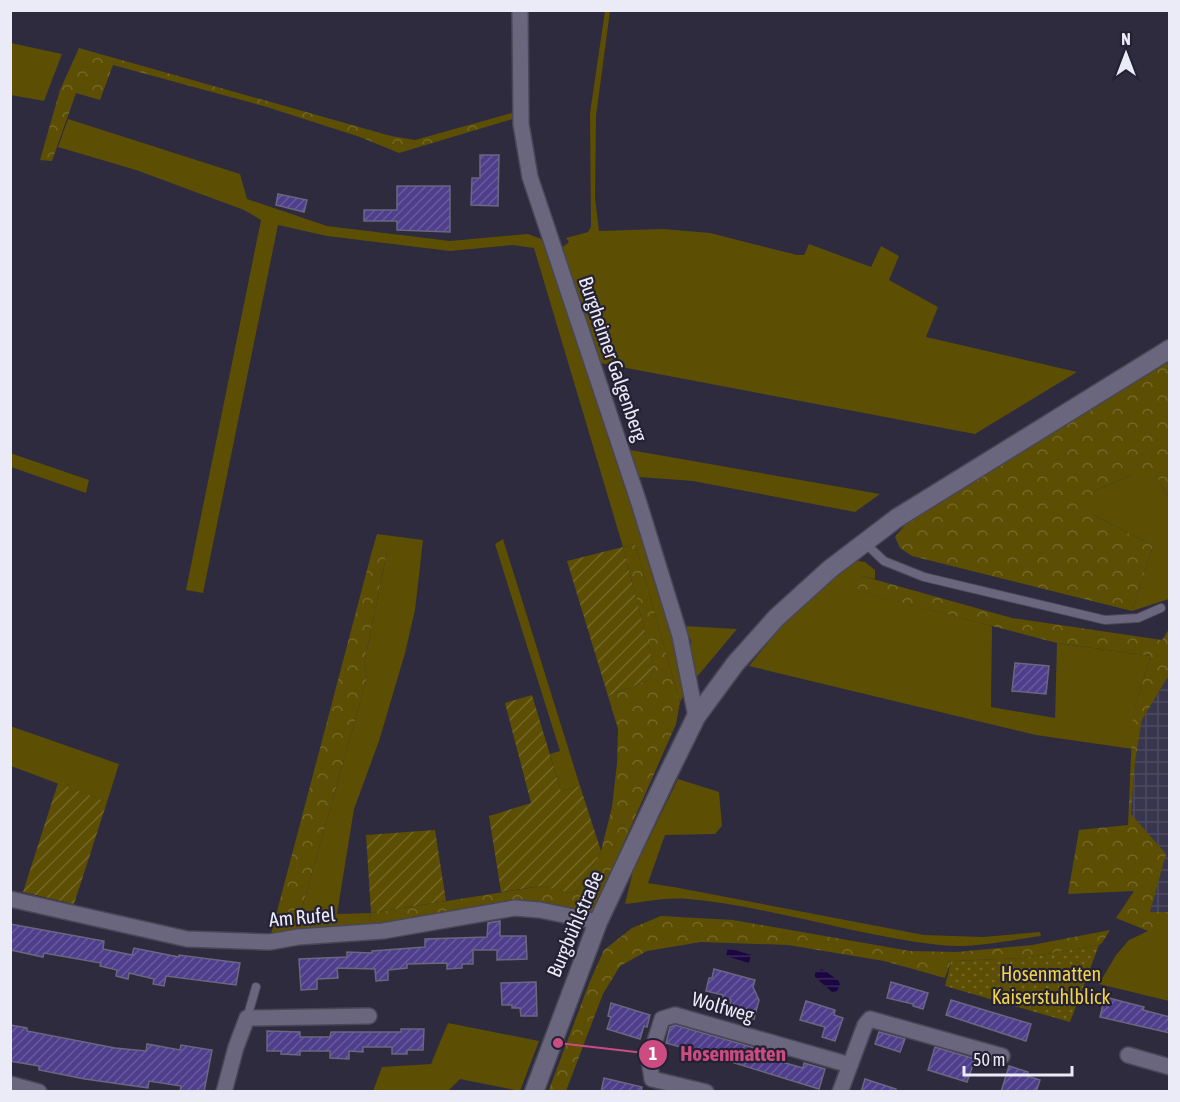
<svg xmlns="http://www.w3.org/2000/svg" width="1180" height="1102" font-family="'Asap Condensed',sans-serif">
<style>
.industrial{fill:url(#industrial-grid)}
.grass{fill:#5c4e03}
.forest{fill:url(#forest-crowns)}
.park{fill:url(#park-dots)}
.garden{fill:url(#garden-furrows)}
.water{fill:url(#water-rules)}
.building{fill:url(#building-hatch);stroke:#6a687f;stroke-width:1.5}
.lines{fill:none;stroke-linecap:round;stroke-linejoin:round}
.lane-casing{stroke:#494757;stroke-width:10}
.street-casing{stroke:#494757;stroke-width:18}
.secondary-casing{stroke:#494757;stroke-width:21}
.lane{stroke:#69667d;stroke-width:8}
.street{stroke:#69667d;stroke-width:15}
.secondary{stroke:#69667d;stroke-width:18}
.labels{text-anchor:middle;stroke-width:4.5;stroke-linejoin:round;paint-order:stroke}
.street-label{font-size:20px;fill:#ebeaf7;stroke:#242134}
.park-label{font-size:20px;fill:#f0d348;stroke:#242134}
.leader{fill:none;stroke:#cc4c82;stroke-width:2}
.callout-dot{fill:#cc4c82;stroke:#242134;stroke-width:2}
.mark-label{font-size:18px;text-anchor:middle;font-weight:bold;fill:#fff}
.callout-label{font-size:21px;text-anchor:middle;font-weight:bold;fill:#cc4c82;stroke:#242134;stroke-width:4.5;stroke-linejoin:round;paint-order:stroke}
</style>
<defs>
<pattern id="industrial-grid" width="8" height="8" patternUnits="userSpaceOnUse" patternTransform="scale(1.5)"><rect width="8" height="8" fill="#38354e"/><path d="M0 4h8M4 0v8" fill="none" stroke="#4b4960"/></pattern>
<pattern id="forest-crowns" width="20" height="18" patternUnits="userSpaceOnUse" patternTransform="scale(1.5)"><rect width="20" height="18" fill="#5c4e03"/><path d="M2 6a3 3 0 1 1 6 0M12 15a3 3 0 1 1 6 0" fill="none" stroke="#746828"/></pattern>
<pattern id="park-dots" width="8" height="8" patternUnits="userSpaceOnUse" patternTransform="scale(1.5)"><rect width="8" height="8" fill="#5c4e03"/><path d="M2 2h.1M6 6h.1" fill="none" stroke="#746828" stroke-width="1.8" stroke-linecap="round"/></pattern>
<pattern id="garden-furrows" width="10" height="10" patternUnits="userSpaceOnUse" patternTransform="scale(1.5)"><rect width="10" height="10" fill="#5c4e03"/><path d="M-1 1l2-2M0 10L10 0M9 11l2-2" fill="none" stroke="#746828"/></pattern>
<pattern id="water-rules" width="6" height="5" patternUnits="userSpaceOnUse" patternTransform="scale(1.5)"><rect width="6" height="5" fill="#1a0640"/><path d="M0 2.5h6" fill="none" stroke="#3b2a5c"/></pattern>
<pattern id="building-hatch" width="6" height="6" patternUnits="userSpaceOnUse" patternTransform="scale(1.5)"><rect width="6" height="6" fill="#4f3e8c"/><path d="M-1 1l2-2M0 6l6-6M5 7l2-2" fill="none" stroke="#685a9d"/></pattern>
</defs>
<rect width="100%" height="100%" fill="#2e2b3f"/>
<path class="industrial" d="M1169,675v237h-20l-18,-98 4,-52 7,-42z"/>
<g class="grass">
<path d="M605,11h5l-14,105 -1,82 4,33 64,-2 47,4 87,22h7l5,-11 62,23 10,-21 18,10 -10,24 49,27 -12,30 151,35 -102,62 -375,-71 -41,-113 10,-8 -3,-4 22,-6 3,-5 -1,-114z"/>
<path d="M11,43l51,11 -18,47 -33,-6z"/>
<path d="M68,119l172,55 7,25 80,27 123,15 78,-7 16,6 103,302 29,106 8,47 -4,7 -45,-158 -12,3 -89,-299 -22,-3 -62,6 -123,-15 -49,-11 -75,368 -17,-3 75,-370 -17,-10 -108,-40 -78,-23z"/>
<path d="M630,450l250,44 -25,18 -162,-31 -54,-4z"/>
<path d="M10,453l79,27 -3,13 -75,-26z"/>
<path d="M1132,475h24l13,25v99l-37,12 21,-65 -59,-31v-24z"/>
<path d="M377,534l46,6 -8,70 -10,43 -26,88 -25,68 -17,105 34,-1 -3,15 -73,5 72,-255 -3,-14 23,-112 -15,-1z"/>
<path d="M503,539l77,247 -19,5 -11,-37 10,-3 -65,-207z"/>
<path d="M853,560l12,2 10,8v9l-13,-3 -4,15 134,35 -1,81 64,11 2,-75 94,13 -17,53 -1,40 -97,-14 -287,-69 39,-48z"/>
<path d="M685,626l52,3 -41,49 -5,-4v-33z"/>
<path d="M10,726l109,38 -12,38 -96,-36z"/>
<path d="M678,779l41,13 3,34 -7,8 -50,1 -17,48 31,5 245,47 59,2 57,-5 1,4c-31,4 -70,13 -101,9 -84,-9 -166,-38 -252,-46 -20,-2 -43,3 -63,5l8,-33z"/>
<path d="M1148,931h21v70l-70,-17 17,-29 13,-15z"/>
<path d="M448,1023l91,18 -19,50 -60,-12 -12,12h-75l9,-24 49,-3z"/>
</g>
<g class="forest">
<path d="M79,48l312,88 24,4 100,-28 1,6 -117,35 -39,-16 -93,-30 -154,-42 -13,35 -24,-7 -24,68 -12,-1 20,-70z"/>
<path d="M1169,362v138l-13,-25h-24l-38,16v24l59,31 -21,65 -220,-55 -12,-8 -5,-11 13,-16 157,-98z"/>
<path d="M635,544l45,158 -4,22 -84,191 -73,-12 -151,25 3,-15 171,-27 28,7 8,-3 23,-39 11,-44 5,-44 1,-34 -10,-33 41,-16 5,-13 -31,-120z"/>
<path d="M383,550l4,2 -23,112 3,14 -72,255 -24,1 101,-383z"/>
<path d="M862,576l150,42 150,22 7,-11v46l-27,45 -7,42 -4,52 35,40 -16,58h19v19h-21l-32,-13 18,-27 -66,3 11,-64 49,-5 5,-113 18,-56 -94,-13 -200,-52z"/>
<path d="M661,916l72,4 177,31 47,1 75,-7 78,-15 -8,13 -3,2 -75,13 -73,3 -6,17 -61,-17 -96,-16 -87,-3 -54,9 -27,15 -17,28 -37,97 -18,1 42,-111 14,-31 28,-22z"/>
</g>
<path class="park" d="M1099,945l-29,77 -125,-36 6,-25 73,-3z"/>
<g class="garden">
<path d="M623,547l31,120 -5,13 -41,16 -41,-135z"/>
<path d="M532,695l29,96 19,-5 21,65 -23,39 -8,3 -29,-7 -40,6 -12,-76 42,-13 -26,-100z"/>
<path d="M58,783l49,19 -33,102 -51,-12z"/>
<path d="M435,830l11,71 -75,12 -5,-78z"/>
</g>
<g class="water">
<path d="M728,948l23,7 -2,8 -23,-7z"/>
<path d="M822,969l16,11 2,4 -3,7 -5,1 -17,-15v-4z"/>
</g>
<g class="building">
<path d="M480,155h19l-1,51 -27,-1 1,-27h8z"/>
<path d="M397,186h53v46l-53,-2v-9h-33v-11h33z"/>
<path d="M278,194l29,6 -3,12 -28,-7z"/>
<path d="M1015,663l34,3 -3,28 -34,-3z"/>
<path d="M500,921v15h26l1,23 -30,1v-10h-24v14h-11v4l-15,1v-6l-40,1v4l-19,2v10l-12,1 -1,-12 -38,-1 1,10 -21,1v10l-16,1 -2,-31 48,-2v-5l25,1v-2l53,-4v-8l62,-2 1,-14z"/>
<path d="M10,924l94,17 -1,8 29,6 2,-7 45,9v-2l61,8 -4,22 -70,-9 -2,10 -11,-2 1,-5 -25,-6 -1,6 -12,-3 1,-6 -17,-4 1,-3 -57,-10 -1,4 -33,-7z"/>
<path d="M714,969l41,11 -2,7 6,13 -5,19 -26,-6 3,-13 -8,-1v-4l-17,-4 3,-13h3z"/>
<path d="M536,982l1,34h-16l-1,-8h-8v-3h-10l-1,-22z"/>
<path d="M891,982l37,11 -5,16 -10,-3v-2l-26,-6z"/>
<path d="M1105,997l39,10 -1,3 27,7v16l-70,-16z"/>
<path d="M951,1000l80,24 -5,17 -80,-26z"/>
<path d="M806,1001l29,9 -1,5 9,3 -8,23 -13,-4 3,-10 -25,-7z"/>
<path d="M611,1003l39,12 -3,12 -3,-1 -4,13 -33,-10 4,-12 -3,-1z"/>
<path d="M10,1025l17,3v3l88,17 31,3 1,-7 33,6 1,-5 31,5 -8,42h-24l1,-6 -32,-5 -1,7 -63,-9 -46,-9v-4l-29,-5z"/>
<path d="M675,1025l105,30 -2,6 25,7 1,-5 21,6 -6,20 -107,-33 -1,3 -20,-5 1,-4 -26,-7 4,-16z"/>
<path d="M401,1029h23l-1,21h-16v4h-15v-7h-29v5l-14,-1v8l-19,-1v-7h-30v4l-19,-1v-3h-14v-20l33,1v5h30l1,-5h70z"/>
<path d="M879,1032l26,7 -5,13 -25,-8z"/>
<path d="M935,1047l40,12 -8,23 -39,-12z"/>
<path d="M1009,1066l19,6 -1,4 13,4 -4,12h-35z"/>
<path d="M604,1078l38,9 -1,5h-40z"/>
<path d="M865,1079l31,10v3h-35z"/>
</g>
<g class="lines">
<defs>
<g id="lane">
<path d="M865,543l19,18 40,16 181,43 33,-2 23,-10"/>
<path d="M247,1018l9,-31"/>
</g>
<g id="street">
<path d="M520,10l1,114 9,53 109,326 41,133 16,81"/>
<path d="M10,899l177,40 83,3 28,-5 85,-6 132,-23 25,2 58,12"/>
<path d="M1128,1055l42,12"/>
<path d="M10,1084l29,8"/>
<path d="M224,1092l12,-45 11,-29 122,-2"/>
<path d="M706,1092l-54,-13 -3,-19 13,-41 13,-4 175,50"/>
<path d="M840,1092l25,-67 5,-6 132,37"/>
</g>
<path id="secondary" d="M534,1092l64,-170 68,-144 30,-61 39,-53 41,-46 54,-49 67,-51 273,-169"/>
</defs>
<use href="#lane" class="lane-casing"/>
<use href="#street" class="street-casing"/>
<use href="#secondary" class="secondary-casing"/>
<use href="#lane" class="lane"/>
<use href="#street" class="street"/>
<use href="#secondary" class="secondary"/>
</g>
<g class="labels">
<g class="street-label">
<text transform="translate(613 359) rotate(71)" y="7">Burgheimer Galgenberg</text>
<text transform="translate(302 917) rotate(-5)" y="7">Am Rufel</text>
<text transform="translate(575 924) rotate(-67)" y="7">Burgbühlstraße</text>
<text transform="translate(723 1007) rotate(16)" y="7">Wolfweg</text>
</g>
<g class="park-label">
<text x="1051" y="981">Hosenmatten<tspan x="1051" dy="23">Kaiserstuhlblick</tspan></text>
</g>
</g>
<path class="leader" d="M558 1043L653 1054"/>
<g class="callout-dot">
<circle cx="558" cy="1043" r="6"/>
<circle cx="653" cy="1054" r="15"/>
</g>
<g class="mark-label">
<text x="653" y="1060">1</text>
</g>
<g class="callout-label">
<text x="733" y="1061">Hosenmatten</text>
</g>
<rect width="1180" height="1102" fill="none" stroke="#ebeaf7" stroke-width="24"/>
<g transform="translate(1126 54)" stroke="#242134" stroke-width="4.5" paint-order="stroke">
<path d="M0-4.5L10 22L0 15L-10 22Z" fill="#ebeaf7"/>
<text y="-9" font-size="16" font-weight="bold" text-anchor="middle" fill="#ebeaf7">N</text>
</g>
<path d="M964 1066v9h108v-9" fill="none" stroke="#ebeaf7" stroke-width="3"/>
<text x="973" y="1066" font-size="18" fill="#ebeaf7" stroke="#242134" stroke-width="4.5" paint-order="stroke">50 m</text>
</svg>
